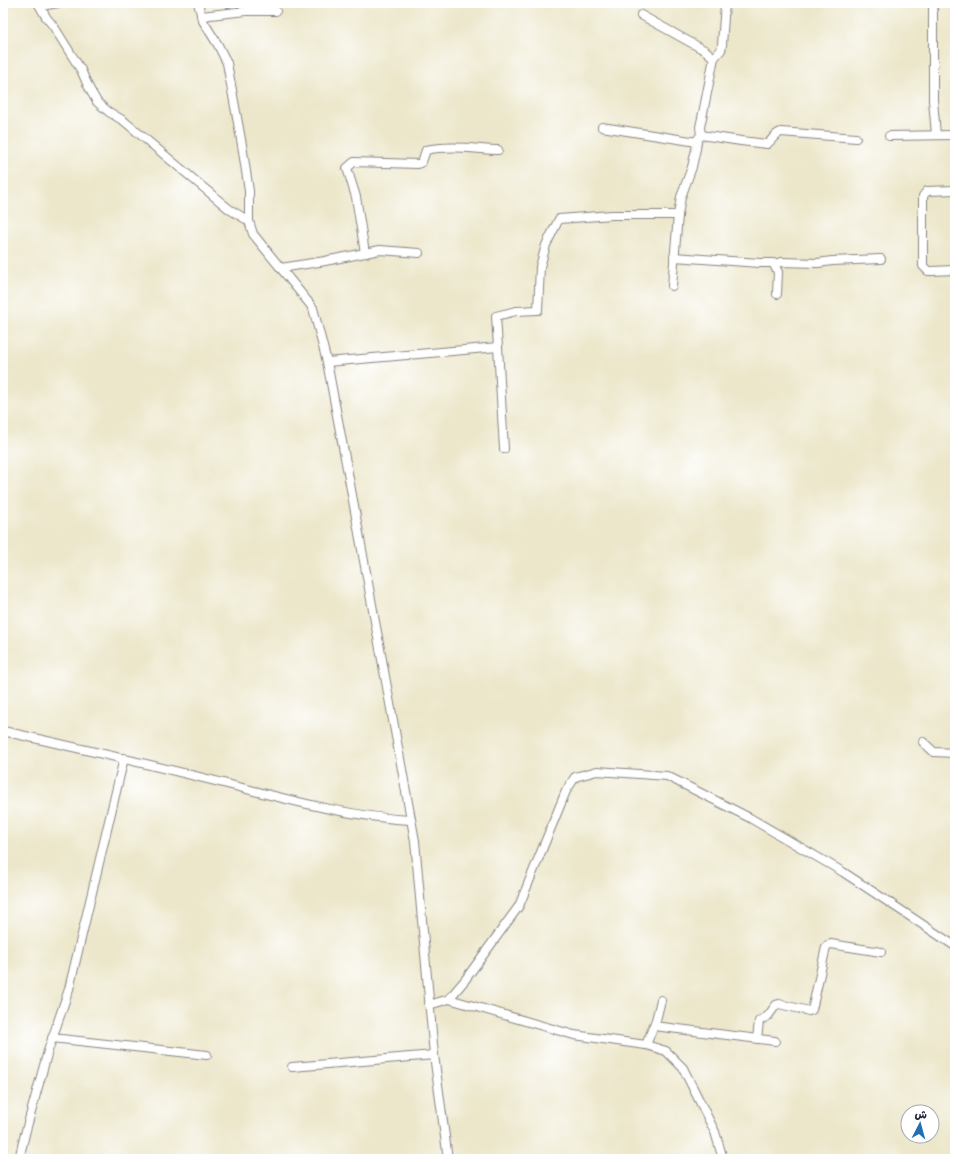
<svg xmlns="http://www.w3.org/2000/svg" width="958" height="1162" font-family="Itim,'Playpen Sans Arabic',sans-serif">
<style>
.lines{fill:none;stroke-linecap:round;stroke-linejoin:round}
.minor-casing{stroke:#878483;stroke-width:10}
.minor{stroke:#fff;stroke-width:8}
</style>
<rect width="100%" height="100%" fill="#fff"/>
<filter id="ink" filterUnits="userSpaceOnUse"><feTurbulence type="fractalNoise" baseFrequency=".025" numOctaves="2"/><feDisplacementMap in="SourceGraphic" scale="8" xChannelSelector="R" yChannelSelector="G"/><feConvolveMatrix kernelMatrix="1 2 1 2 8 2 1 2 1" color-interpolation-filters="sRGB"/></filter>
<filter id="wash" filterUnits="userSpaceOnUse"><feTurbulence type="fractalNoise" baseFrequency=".012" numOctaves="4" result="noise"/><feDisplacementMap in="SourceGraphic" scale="16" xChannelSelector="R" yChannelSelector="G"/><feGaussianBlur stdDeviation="0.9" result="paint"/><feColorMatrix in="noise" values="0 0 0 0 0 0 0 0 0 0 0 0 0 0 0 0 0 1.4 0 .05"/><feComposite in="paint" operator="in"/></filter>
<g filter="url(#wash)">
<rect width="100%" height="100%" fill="#ece7cb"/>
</g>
<g filter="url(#ink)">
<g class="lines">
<defs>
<g id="minor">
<path d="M38,3l8,14 8,10 27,43 8,18 8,14 12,10 15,9 105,88 20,12 4,13 60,74 14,54 23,122 65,357 19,214 14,104"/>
<path d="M198,3l5,18 15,24 9,18 15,82 7,46v30"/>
<path d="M41,6l17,-3"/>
<path d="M933,9v91l3,35"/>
<path d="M641,15l65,36 8,7"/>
<path d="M201,16l45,-5h30"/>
<path d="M602,127l95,15"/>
<path d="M701,135l-1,-8 3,-14 11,-55 7,-8 1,-5 3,-42"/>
<path d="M889,136l66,-1"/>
<path d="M955,190l-28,1 -4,5v70l5,5h3l24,-1"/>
<path d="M365,253l-9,-56 -9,-29 7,-6 64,2 4,-2 4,-12c23,-5 49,-1 72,0"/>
<path d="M674,257l86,6h13l5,9 -1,22"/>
<path d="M774,264l7,-2 37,1 14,-2 49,-2"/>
<path d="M281,268l44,-7 55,-11 39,3"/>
<path d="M672,286l6,-71 3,-18 11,-30 4,-18 1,-9 4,-5 40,6 26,3c6,-4 6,-9 14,-12l75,6"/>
<path d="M498,347l6,102"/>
<path d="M327,362l171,-15 -2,-31 20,-5 22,-1 2,-43 6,-22 13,-26 53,-4h66"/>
<path d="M3,731c75,17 150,34 224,53 60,15 122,33 184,36"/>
<path d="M923,742l11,10 21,1"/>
<path d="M449,999l125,36 72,10 20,6 17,17 32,64 8,27"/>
<path d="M429,1005l20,-6 16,-19 54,-74 47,-115 9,-14 22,-6 70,5 83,42 93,54 112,74"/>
<path d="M654,1026l121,15"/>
<path d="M52,1038l155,17"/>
<path d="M757,1039l2,-18 9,-5 8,-11 3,-1 30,7 3,-1 14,-63 2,-2 3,-1 50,8"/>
<path d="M646,1045l10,-25 5,-20"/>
<path d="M292,1067l142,-12"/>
<path d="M19,1159l6,-25 23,-83 21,-62 55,-231"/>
</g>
</defs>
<use href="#minor" class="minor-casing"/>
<use href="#minor" class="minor"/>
</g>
</g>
<rect width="958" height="1162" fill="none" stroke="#fff" stroke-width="16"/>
<g transform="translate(920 1124) rotate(6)"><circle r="19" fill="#ffffff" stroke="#a7a7b1"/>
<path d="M0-3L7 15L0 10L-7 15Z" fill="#1f6fb2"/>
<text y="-6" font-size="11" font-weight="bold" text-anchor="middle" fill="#22223b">ش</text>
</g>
</svg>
